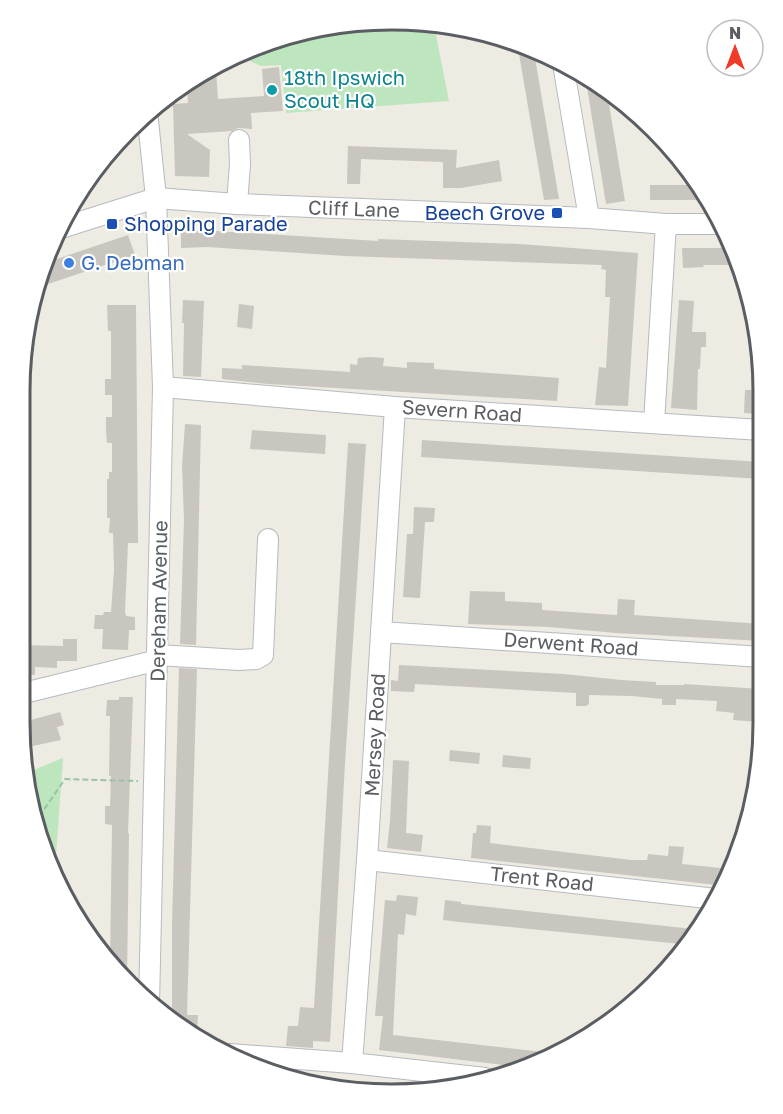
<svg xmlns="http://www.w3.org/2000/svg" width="783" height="1114" font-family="'Golos Text',sans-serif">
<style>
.green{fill:#bde6be}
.building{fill:#c9c6bf}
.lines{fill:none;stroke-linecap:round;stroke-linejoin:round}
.minor-casing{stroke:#b7babf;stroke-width:22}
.path{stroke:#95c5a4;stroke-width:2;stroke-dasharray:6 3;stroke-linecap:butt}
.minor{stroke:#fff;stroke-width:20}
.culture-dot{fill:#0f9aa8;stroke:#fff;stroke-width:2}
.transit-dot{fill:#1a4fb4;stroke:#fff;stroke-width:2}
.shop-dot{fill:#3f7fe0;stroke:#fff;stroke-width:2}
.labels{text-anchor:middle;stroke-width:4.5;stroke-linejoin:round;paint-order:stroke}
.culture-label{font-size:20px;fill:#0d838f;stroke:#fff;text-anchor:start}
.street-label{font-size:20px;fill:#5a5e63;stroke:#fff}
.transit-label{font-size:20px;fill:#164399;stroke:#fff;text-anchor:end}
.shop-label{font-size:20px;fill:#366cbe;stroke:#fff;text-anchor:start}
.rim{fill:none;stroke:#5a5e63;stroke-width:3}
</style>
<rect width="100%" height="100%" fill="#eeebe2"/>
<g class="green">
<path d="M415,20l19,5 15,76 -163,12 -5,-48 -20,1 -14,-6 -1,-6 26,-15z"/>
<path d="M63,758l-8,112 -23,-51 -6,-46z"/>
</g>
<g class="building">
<path d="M518,48l16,4 25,147 -15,1z"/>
<path d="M279,67l4,44 -32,2 1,16 -14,-1 -6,3 -45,3 23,16 -1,27 -34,-1 -2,-72 15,-1 -1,-15 29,-17 2,28 46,-3 -2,-27z"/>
<path d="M586,81l22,17 17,103 -19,3z"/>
<path d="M348,146l109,4 -1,18 43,-8 3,21 -41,7h-18v-26l-82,-3 -1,25h-13z"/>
<path d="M650,185h47l10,15h-57z"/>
<path d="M181,231h35l162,10v-2l142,5 118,9 -10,153 -33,-1 4,-38 7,1 4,-71h-5l1,-27 -5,-1 1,-4 -257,-9 -138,-9 -26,1z"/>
<path d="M128,235l7,20 -96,32 9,-25z"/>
<path d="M682,248h50l5,17h-34l1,2 -21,1z"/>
<path d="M183,300l21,1 -3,76 -18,-1 1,-53h-2z"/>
<path d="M679,300l15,1 -2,31h14v15h-5l-1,22h-2l-1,41 -26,-2z"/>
<path d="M239,304l15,2 -2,23 -15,-2z"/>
<path d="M107,305h29l2,238h-10l-3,69 1,4 9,1v13h-6l-1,20 -26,-1 1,-20h-9l1,-14h8l1,-3h7l3,-42 -1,-37h-4l1,-15h-3v-39h2v-7h3v-29h-5l-1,-12v-14h6v-22h-7v-16h6v-48h-3z"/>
<path d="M370,357l14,1 -1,8 24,2v-6l27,1v6l125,9 -2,23 -289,-17 -46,-5v-11l20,1v-4l108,7v-8l7,1 1,-7z"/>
<path d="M745,390h15l-1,24 -15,-1z"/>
<path d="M185,424l16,1 -5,220 -16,-1 4,-124 -2,-54z"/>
<path d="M252,430l74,5 -1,19 -75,-5z"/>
<path d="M422,440l339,22v17l-340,-22z"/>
<path d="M348,443l18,1 -21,319 -15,279 -17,-1v7l-27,-2 2,-20h10l2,-19 14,1z"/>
<path d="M414,507l21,1 -1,14h-9l-5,76 -17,-1 4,-63h6z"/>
<path d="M470,591l35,1v9l37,2v7l58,4 17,1 1,-16 17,1 -1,15 128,9v17l-146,-8 -67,-6 -81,-3z"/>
<path d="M63,639h14v22h-20v7l-22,-1v8h-15l1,-30 42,1z"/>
<path d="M399,665l165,9 57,6 35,2v3h28v-1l78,5 1,24h-2l-1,9 -27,-2 1,-7 -18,-2 1,-10 -41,-2v6h-14v-6l-30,-3 -43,-1v9l-3,2h-10v-13l-161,-9 -1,8 -23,-1v-11l7,1z"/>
<path d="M179,668l18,1 -10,346h11l-1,19 -32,-20h7v-90z"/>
<path d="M119,697h14l-5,136h1l-2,147 -17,-19 2,-136 -7,-1v-18h5l1,-30h-2l1,-60h-4l1,-16h12z"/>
<path d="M60,712l4,13 -7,2 4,13 -38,8 -3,-25z"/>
<path d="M450,750l30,3 -1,11 -30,-3z"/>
<path d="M503,755l28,3 -1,11 -28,-2z"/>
<path d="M393,760l16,1 -3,72 17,2 -2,17 -34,-4 3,-27z"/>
<path d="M477,825l14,1 -1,17 141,17h16l1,-6 20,2 1,-10 15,1 -2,17 48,5 -4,17 -255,-28 2,-25h3z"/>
<path d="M397,895l21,2 -2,19 -10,-2 -2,21 -6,-1 -5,101 167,19 -40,13 -141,-17 4,-34h-8l10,-116 11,1z"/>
<path d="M445,900l16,2v2l232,25 -12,15 -222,-22 -16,-2z"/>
</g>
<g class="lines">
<defs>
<g id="minor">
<path d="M563,64l26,154"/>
<path d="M147,111l9,87 7,189 -14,617"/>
<path d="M237,204l3,-40 -1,-24"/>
<path d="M61,228l95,-30 81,6 352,14 77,6h57"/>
<path d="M163,387l232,20 366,23"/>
<path d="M654,423l12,-199"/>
<path d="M381,632l381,25"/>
<path d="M158,655l81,5 17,-1 7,-4 5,-116"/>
<path d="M20,694l138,-34"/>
<path d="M367,860l349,39"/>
<path d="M230,1054l122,9 133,15"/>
<path d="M352,1063l15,-203 28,-453"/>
</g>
</defs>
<use href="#minor" class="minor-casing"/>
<path class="path" d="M34,824l31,-45 73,2"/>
<use href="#minor" class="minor"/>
</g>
<circle class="culture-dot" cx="272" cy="90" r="6"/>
<g class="transit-dot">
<rect x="551" y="207" width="12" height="12" rx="3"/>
<rect x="106" y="218" width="12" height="12" rx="3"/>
</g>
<circle class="shop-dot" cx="69" cy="263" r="6"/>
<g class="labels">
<g class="culture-label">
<text x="284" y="85">18th Ipswich<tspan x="284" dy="23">Scout HQ</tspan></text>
</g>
<g class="street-label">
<text transform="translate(354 209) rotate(2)" y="7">Cliff Lane</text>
<text transform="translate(462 411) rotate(4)" y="7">Severn Road</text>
<text transform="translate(159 601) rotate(-89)" y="7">Dereham Avenue</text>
<text transform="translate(571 644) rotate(4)" y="7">Derwent Road</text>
<text transform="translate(375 735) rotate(-87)" y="7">Mersey Road</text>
<text transform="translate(542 879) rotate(6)" y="7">Trent Road</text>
</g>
<g class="transit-label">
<text x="545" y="220">Beech Grove</text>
<text x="124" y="231" text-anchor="start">Shopping Parade</text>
</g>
<g class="shop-label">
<text x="81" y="270">G. Debman</text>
</g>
</g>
<path d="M0 0H783V1114H0ZM391 30H392A361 361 0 0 1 753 391V723A361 361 0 0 1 392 1084H391A361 361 0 0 1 30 723V391A361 361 0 0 1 391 30Z" fill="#fff" fill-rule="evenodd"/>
<path class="rim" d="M391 30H392A361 361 0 0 1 753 391V723A361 361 0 0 1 392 1084H391A361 361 0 0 1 30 723V391A361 361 0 0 1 391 30Z"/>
<g transform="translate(735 48)"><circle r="28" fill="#ffffff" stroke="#bdbfc1" stroke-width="1.5"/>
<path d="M0-4.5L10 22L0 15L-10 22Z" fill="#ef3b27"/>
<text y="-9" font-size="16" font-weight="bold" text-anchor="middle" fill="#5a5e63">N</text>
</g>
</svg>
